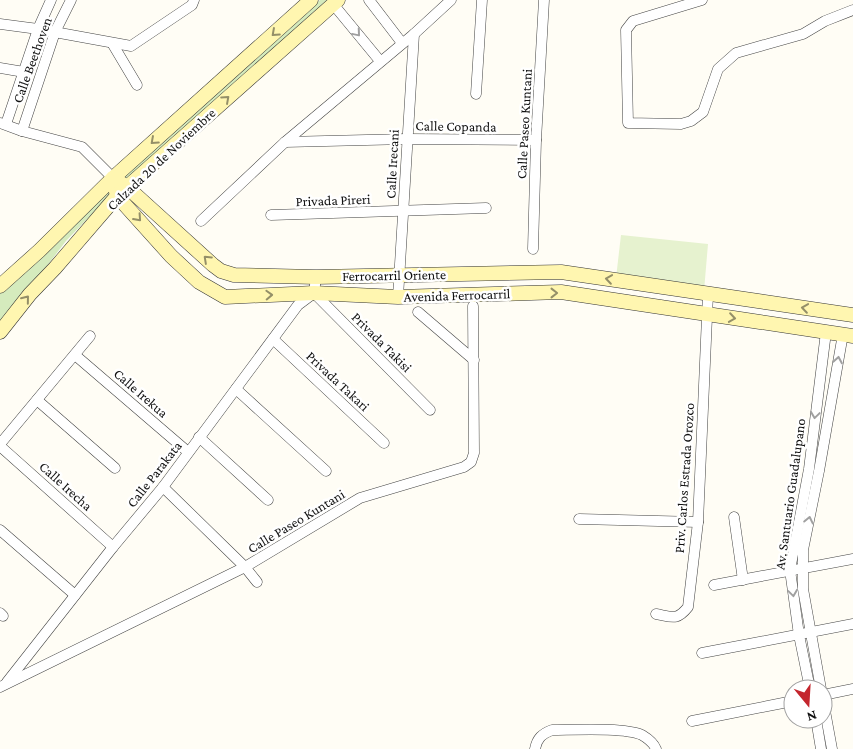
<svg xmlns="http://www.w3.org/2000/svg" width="853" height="749" font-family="'Crimson Pro',serif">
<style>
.green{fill:#d5ebbd}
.pitch{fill:#e6f2cf}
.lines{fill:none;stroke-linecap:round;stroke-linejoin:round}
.minor-casing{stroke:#444;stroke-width:11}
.secondary-casing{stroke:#333;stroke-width:15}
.minor{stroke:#fff;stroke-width:10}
.secondary{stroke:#fff6b0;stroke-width:14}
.oneway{stroke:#948f68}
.oneway2{stroke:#a0a0a0}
.labels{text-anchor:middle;stroke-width:5;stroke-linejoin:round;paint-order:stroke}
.street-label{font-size:14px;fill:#111;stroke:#fff}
</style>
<rect width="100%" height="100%" fill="#fffdf5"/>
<g class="green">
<path d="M320,0h13l-206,181 -5,-7z"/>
<path d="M105,188l7,5 -46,48 -66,86v-36z"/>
</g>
<path class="pitch" d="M621,235l87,9 -4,47 -88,-13z"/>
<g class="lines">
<defs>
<g id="minor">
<path d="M369,0l33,43"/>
<path d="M702,0l-69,21 -7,9 2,93 53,1 10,-3 12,-9 15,-43 18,-16 67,-19 22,-13 28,-11"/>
<path d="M333,4l47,57"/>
<path d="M0,24l38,5 93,17 61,-41 2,-5"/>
<path d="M112,43l25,42"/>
<path d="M0,68l24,4"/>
<path d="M476,94l6,-94"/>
<path d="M0,123l22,8 60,16 31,31"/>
<path d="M6,124l32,-95 13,-29"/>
<path d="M22,131l33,-99 16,-32"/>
<path d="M285,142l122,-3 129,1"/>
<path d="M271,215l215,-7"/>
<path d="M201,221l84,-79 129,-108 37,-34"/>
<path d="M533,249l3,-109 8,-140"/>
<path d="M314,293l116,117"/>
<path d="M398,297l16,-263"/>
<path d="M418,312l56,48"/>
<path d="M273,339l111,104"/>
<path d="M75,355l113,97"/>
<path d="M236,389l90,82"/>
<path d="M37,400l78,68"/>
<path d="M199,437l69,63"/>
<path d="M0,444l90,-108"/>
<path d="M0,446l113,101"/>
<path d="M163,487l82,80 12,15"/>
<path d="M734,517l9,63"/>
<path d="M579,519l119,3"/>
<path d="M0,530l75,65"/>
<path d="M714,585l139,-26"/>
<path d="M0,613l3,3"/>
<path d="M656,614c16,3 21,7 32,-7l10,-85 10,-228"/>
<path d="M702,653l151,-29"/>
<path d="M7,682l106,-135 50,-60 135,-182 16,-12 2,-16"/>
<path d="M0,687l245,-120 115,-69 104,-31 7,-5 3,-9 -1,-147"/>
<path d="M810,689l-11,-54 -9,-65 19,-101 17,-137"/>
<path d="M821,689l-18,-100v-39l16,-79 24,-137"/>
<path d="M823,695l30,-6"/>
<path d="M823,700l9,49"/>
<path d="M816,719l5,30"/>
<path d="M692,721l101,-20"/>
<path d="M535,749c2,-11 7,-15 17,-19 21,0 72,-3 90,5 5,3 12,9 14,14"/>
</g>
<g id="secondary">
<path d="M113,178l4,18 54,60 28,26 26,15 89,-4 84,4 163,-5 292,44"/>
<path d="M113,178l14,9 86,78 8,6 13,4 82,2 245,-5 292,43"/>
<path d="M0,286l39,-35 74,-73 198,-178"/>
<path d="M0,332l30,-38 25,-26 62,-72 221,-196"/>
</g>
</defs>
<use href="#minor" class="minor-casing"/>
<use href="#secondary" class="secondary-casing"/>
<use href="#minor" class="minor"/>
<use href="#secondary" class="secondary"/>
</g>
<defs><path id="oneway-chevron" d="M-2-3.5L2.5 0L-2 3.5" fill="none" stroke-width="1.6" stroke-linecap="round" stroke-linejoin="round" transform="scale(1.25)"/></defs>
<g class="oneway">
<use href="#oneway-chevron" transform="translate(275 33) rotate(138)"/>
<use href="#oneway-chevron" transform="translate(226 99) rotate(-42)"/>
<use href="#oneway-chevron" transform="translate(154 141) rotate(138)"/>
<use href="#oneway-chevron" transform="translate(138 218) rotate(48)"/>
<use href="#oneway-chevron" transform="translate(207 259) rotate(-137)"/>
<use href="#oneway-chevron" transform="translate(609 279) rotate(-172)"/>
<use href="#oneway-chevron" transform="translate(554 293)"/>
<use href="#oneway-chevron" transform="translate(269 295) rotate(-2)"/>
<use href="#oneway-chevron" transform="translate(26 299) rotate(-51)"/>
<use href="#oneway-chevron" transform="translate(805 308) rotate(-172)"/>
<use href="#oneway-chevron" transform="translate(732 318) rotate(8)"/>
</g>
<g class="oneway2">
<use href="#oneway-chevron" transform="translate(357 33) rotate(50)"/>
<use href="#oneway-chevron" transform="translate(838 360) rotate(-80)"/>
<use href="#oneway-chevron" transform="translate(815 415) rotate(98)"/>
<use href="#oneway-chevron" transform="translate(809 520) rotate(-78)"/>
<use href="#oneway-chevron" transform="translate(793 593) rotate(82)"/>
</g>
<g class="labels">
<g class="street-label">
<text transform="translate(32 60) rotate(-70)" y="5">Calle Beethoven</text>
<text transform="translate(524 124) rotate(-87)" y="5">Calle Paseo Kuntani</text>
<text transform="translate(456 126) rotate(1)" y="5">Calle Copanda</text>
<text transform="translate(161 159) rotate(-43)" y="5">Calzada 20 de Noviembre</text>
<text transform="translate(392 164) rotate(-87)" y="5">Calle Irecani</text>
<text transform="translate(333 200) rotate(-2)" y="5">Privada Pireri</text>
<text transform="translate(394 275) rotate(-1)" y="5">Ferrocarril Oriente</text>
<text transform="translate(457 295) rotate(-2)" y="5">Avenida Ferrocarril</text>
<text transform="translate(382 342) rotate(45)" y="5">Privada Takisi</text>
<text transform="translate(338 381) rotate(43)" y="5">Privada Takari</text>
<text transform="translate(141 393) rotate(41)" y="5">Calle Irekua</text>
<text transform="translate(154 474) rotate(-52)" y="5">Calle Parakata</text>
<text transform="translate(684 478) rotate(-86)" y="5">Priv. Carlos Estrada Orozco</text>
<text transform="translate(66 486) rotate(42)" y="5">Calle Irecha</text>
<text transform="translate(790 494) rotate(-82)" y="5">Av. Santuario Guadalupano</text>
<text transform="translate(296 521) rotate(-31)" y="5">Calle Paseo Kuntani</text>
</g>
</g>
<g transform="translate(808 704) rotate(162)"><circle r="24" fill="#ffffff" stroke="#a0a0a0"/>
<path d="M0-4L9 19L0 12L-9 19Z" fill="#c4262e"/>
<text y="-8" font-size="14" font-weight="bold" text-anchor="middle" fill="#111111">N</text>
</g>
</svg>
